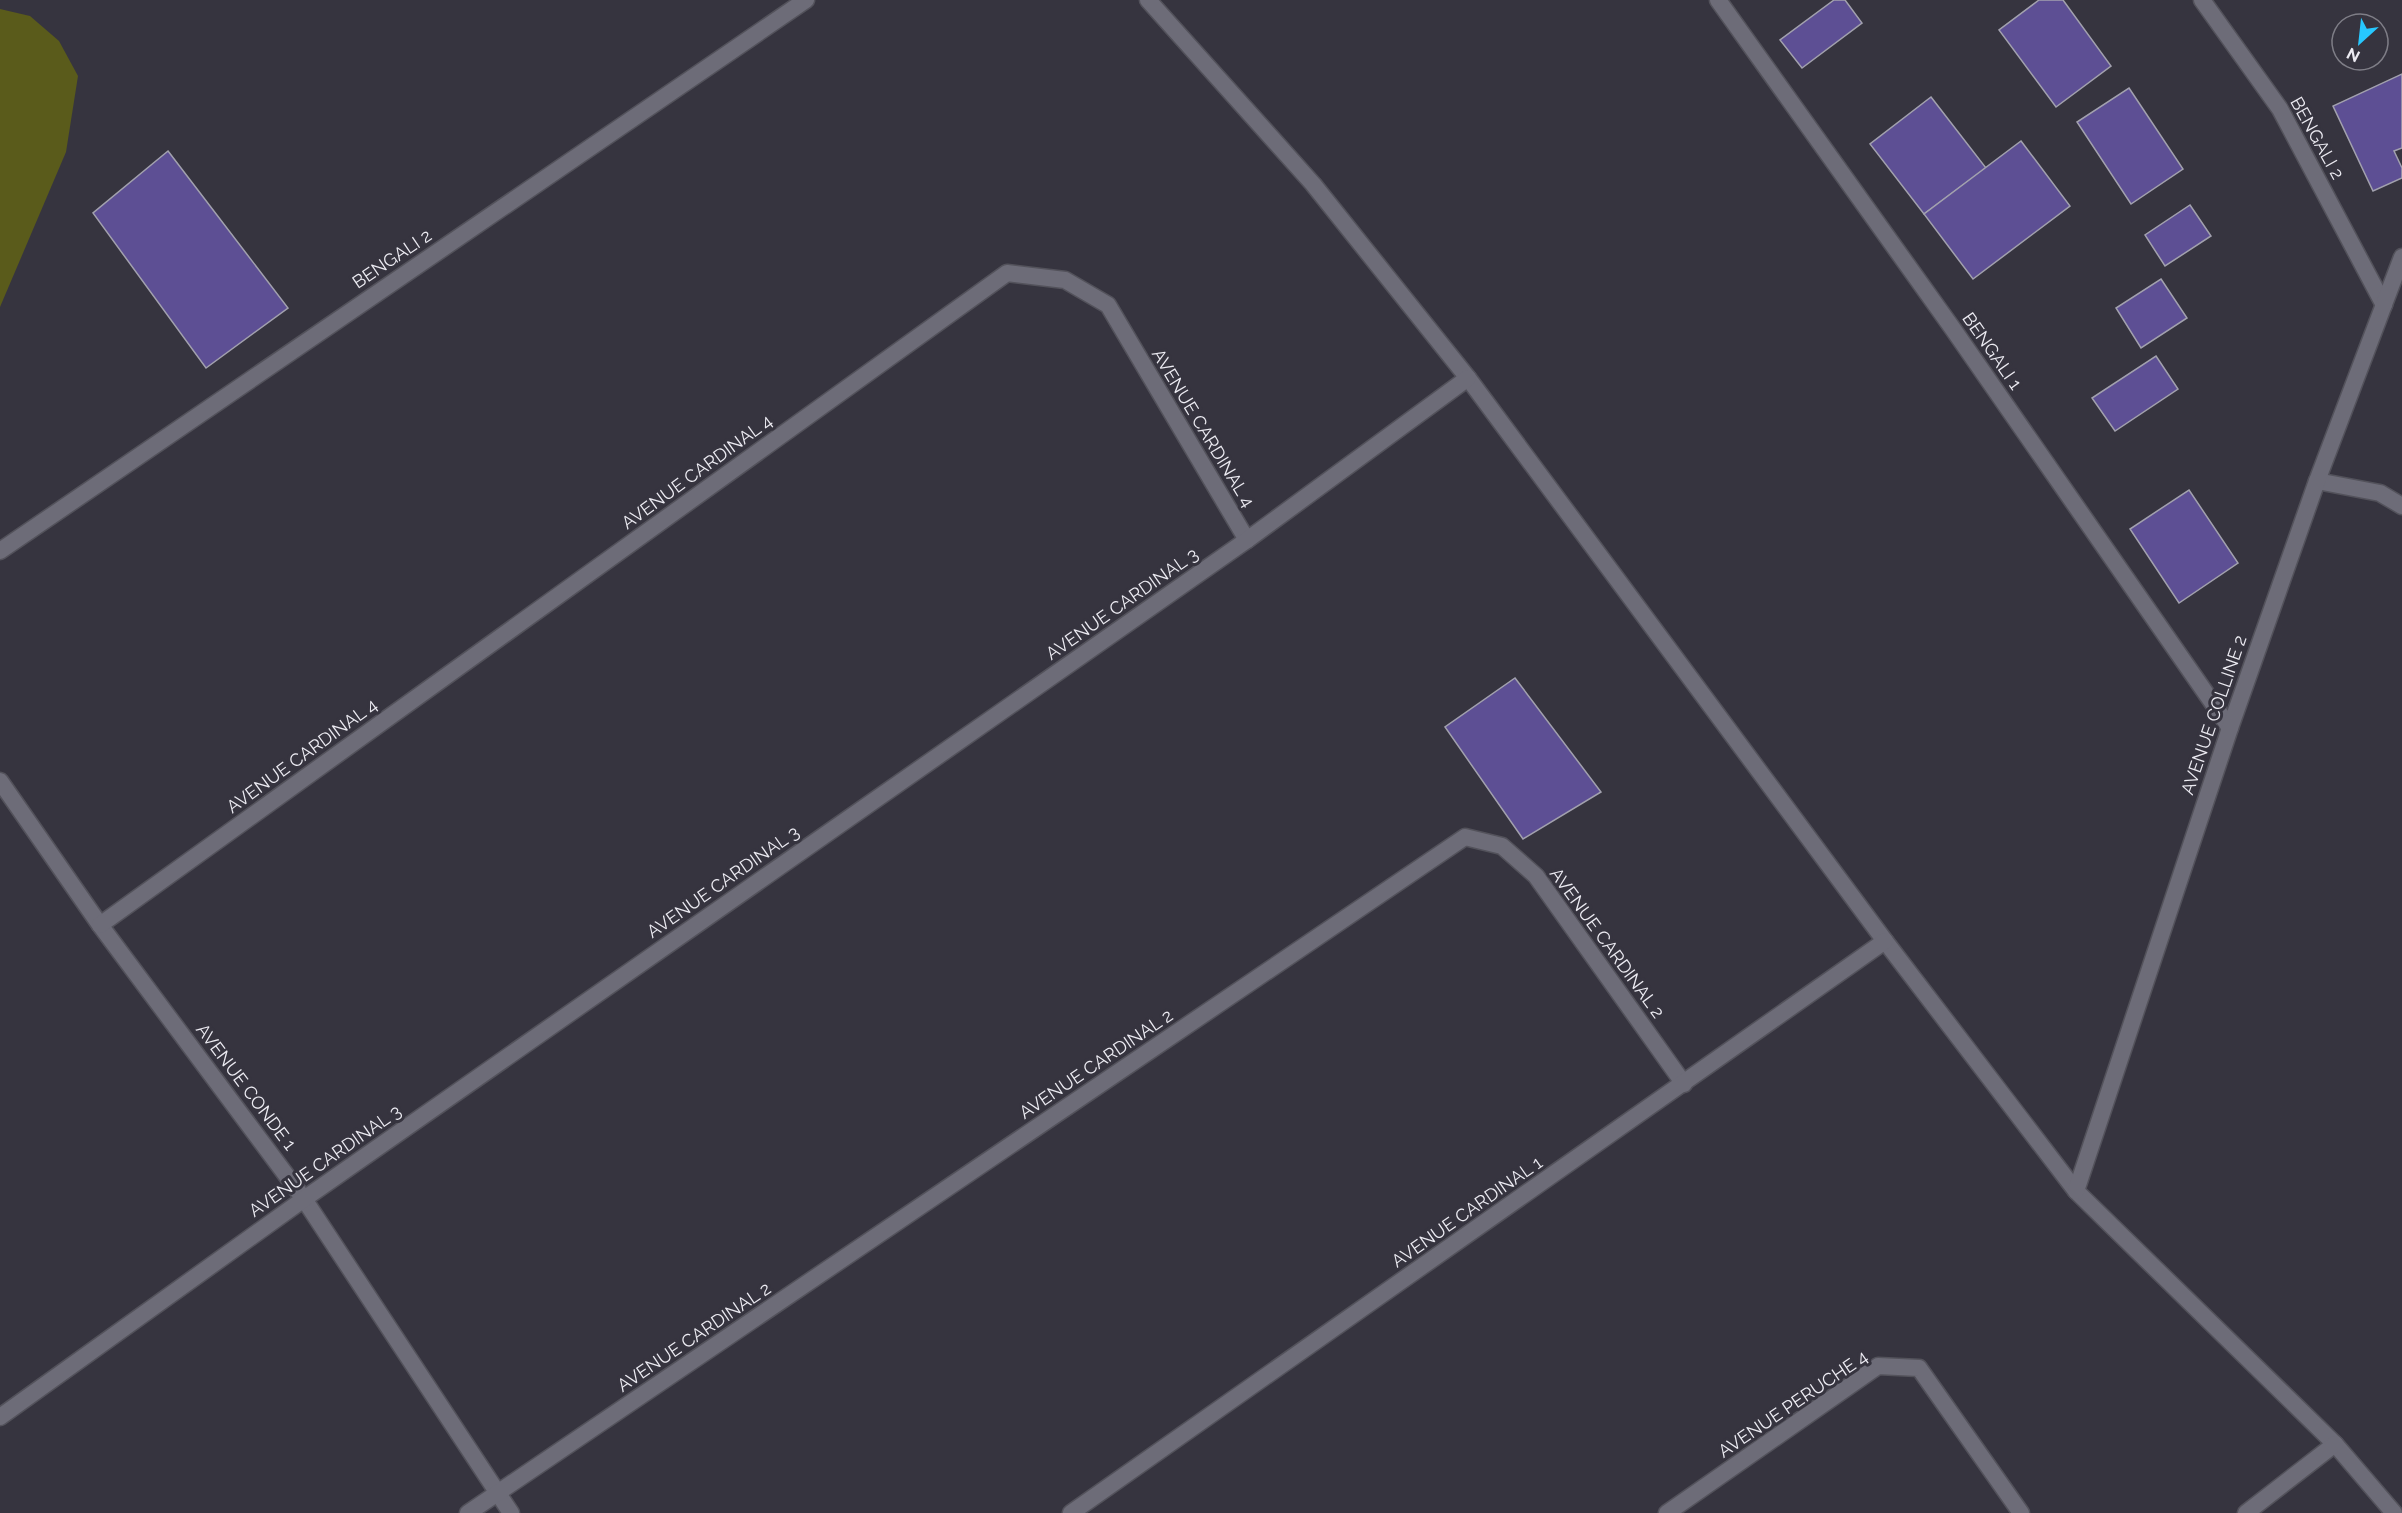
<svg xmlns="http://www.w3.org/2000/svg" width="2402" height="1513" font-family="Raleway,sans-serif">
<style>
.green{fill:#5a5b1b}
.building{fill:#5d4f94;stroke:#a2a1ae;stroke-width:1.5}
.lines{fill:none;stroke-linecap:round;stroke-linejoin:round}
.minor-casing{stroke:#53525b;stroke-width:19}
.minor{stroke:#6d6c78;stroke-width:16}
.labels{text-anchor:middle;stroke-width:6;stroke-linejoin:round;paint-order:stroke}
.street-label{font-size:18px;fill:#edecf3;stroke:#36343f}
</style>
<rect width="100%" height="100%" fill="#36343f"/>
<path class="green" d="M0,9l30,7 29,25 19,35 -12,76 -66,155z"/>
<g class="building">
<path d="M1834,0h11l17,23 -60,45 -22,-28z"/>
<path d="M2039,0h24l48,66 -55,41 -57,-77z"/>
<path d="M2402,74v74l-8,3 8,17v10l-29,13 -40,-85z"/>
<path d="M2129,88l54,81 -52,35 -54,-82z"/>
<path d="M1931,97l55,71 -62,46 -54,-70z"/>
<path d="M2021,141l49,65 -97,73 -49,-65z"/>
<path d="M168,151l120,157 -82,60 -113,-155z"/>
<path d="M2190,205l21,31 -46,30 -20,-31z"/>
<path d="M2161,279l26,39 -46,30 -25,-40z"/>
<path d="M2156,356l22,33 -63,42 -23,-33z"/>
<path d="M2189,490l49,73 -59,40 -49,-74z"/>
<path d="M1515,678l86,114 -78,47 -78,-112z"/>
</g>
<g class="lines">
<defs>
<g id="minor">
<path d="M1148,0l165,184 155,194 417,563 191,250 259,253 59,69"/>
<path d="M1718,0l235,329 277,399"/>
<path d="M2202,0l78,109 104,196"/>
<path d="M2317,481l63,12 22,13"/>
<path d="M0,551l806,-551"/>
<path d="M0,781l100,144 204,274 207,314"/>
<path d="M100,925l907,-652 58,7 43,25 139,235"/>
<path d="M2076,1191l154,-463 87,-247 85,-224"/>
<path d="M0,1417l304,-218 943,-659 221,-162"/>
<path d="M468,1513l997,-676 37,9 34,30 148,208"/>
<path d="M1071,1513l814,-572"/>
<path d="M1667,1513l211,-147 41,2 102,145"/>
<path d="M2246,1513l89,-69"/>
</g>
</defs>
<use href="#minor" class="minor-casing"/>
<use href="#minor" class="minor"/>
</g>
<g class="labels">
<g class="street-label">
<text transform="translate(2317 138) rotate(61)" y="6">BENGALI 2</text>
<text transform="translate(392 259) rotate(-34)" y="6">BENGALI 2</text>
<text transform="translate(1992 351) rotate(55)" y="6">BENGALI 1</text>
<text transform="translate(1203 428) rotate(59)" y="6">AVENUE CARDINAL 4</text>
<text transform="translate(697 472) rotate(-36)" y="6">AVENUE CARDINAL 4</text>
<text transform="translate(1122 604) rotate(-35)" y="6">AVENUE CARDINAL 3</text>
<text transform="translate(2214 715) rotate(-71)" y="6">AVENUE COLLINE 2</text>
<text transform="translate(302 756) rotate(-36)" y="6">AVENUE CARDINAL 4</text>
<text transform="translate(723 882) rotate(-35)" y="6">AVENUE CARDINAL 3</text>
<text transform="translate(1607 943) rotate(54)" y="6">AVENUE CARDINAL 2</text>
<text transform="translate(1096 1064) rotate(-34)" y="6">AVENUE CARDINAL 2</text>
<text transform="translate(246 1087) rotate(53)" y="6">AVENUE CONDE 1</text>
<text transform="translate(325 1161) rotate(-35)" y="6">AVENUE CARDINAL 3</text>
<text transform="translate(1467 1212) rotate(-35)" y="6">AVENUE CARDINAL 1</text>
<text transform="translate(694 1337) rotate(-34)" y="6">AVENUE CARDINAL 2</text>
<text transform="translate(1793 1404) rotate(-34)" y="6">AVENUE PERUCHE 4</text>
</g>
</g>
<g transform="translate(2360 42) rotate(207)"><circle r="28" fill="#36343f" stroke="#7f7e87" stroke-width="1.5"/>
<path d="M0-4.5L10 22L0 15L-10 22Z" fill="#27c8ff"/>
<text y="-9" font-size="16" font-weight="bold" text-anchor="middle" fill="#edecf3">N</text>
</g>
</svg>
